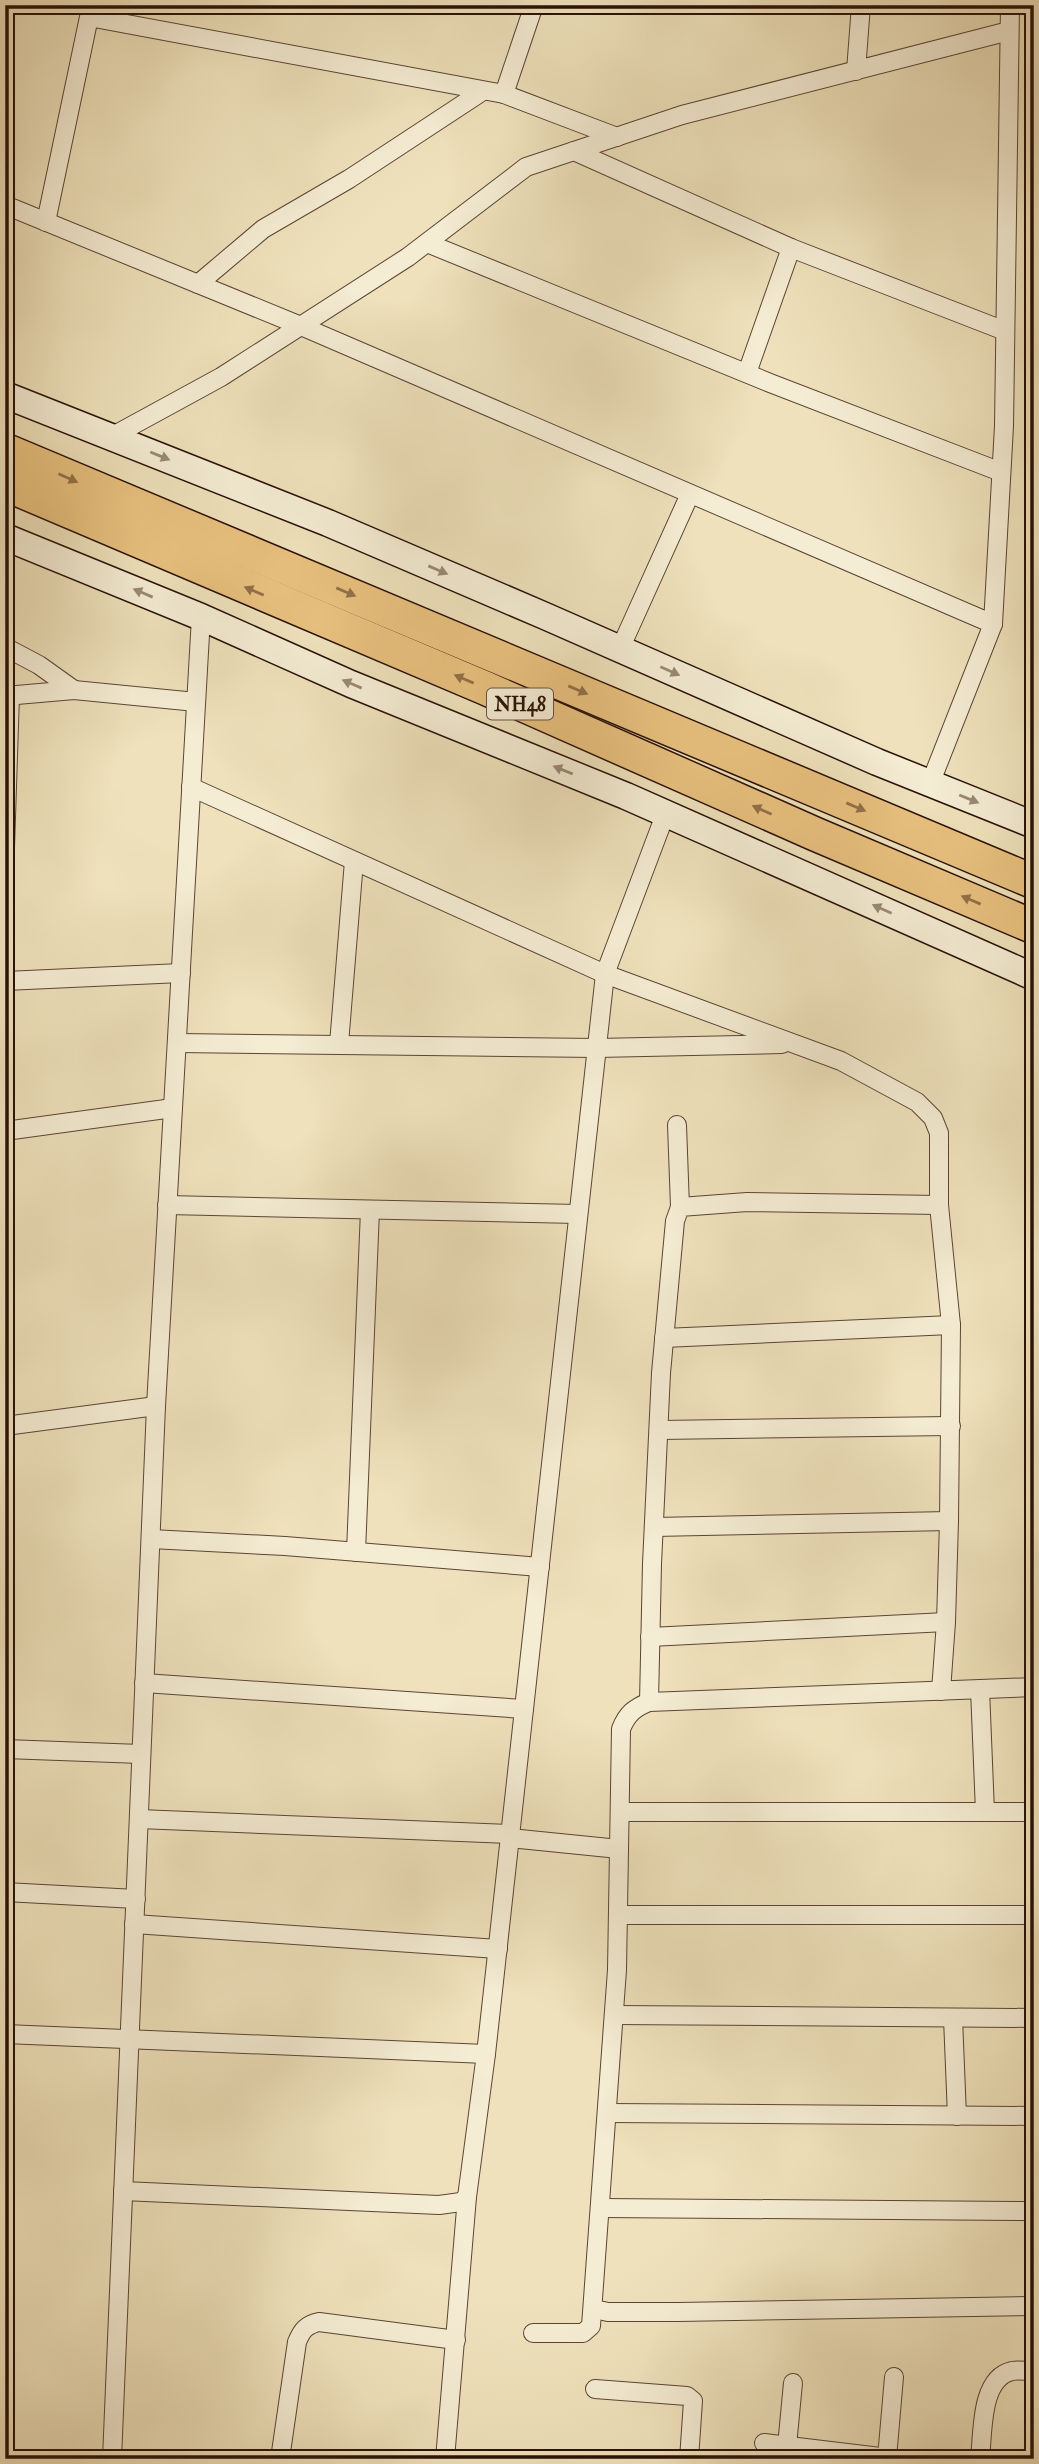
<svg xmlns="http://www.w3.org/2000/svg" width="1039" height="2464" font-family="'IM FELL Double Pica',serif">
<style>
.lines{fill:none;stroke-linecap:round;stroke-linejoin:round}
.street-casing{stroke:#5b4533;stroke-width:20}
.secondary-casing{stroke:#2a1106;stroke-width:29}
.highway-casing{stroke:#2a1106;stroke-width:36}
.street{stroke:#f4ecd3;stroke-width:18}
.secondary{stroke:#f4ecd3;stroke-width:26}
.highway{stroke:#e7c07e;stroke-width:33}
.oneway{fill:#998977}
.oneway2{fill:#927148}
.labels{text-anchor:middle;stroke-width:7;stroke-linejoin:round;paint-order:stroke}
.shield{fill:#f4ecd3;stroke:#675344;stroke-width:2}
.shield-label{font-size:19px;font-weight:bold;fill:#2a1106}
</style>
<rect width="100%" height="100%" fill="#eee1bb"/>
<filter id="stains"><feTurbulence type="fractalNoise" baseFrequency=".00286" numOctaves="4"/><feColorMatrix values="0 0 0 0 .2 0 0 0 0 .09 0 0 0 0 .02 0 0 0 .5 -.17"/></filter>
<radialGradient id="worn" r=".72"><stop offset=".6" stop-color="#630" stop-opacity="0"/><stop offset="1" stop-color="#630" stop-opacity=".3"/></radialGradient>
<g class="lines">
<defs>
<g id="street">
<path d="M856,71l5,-66"/>
<path d="M504,94l30,-89"/>
<path d="M574,151l217,97 214,83"/>
<path d="M5,205l296,121 692,298"/>
<path d="M46,222l43,-205 415,77 113,43"/>
<path d="M427,243l343,140 231,89"/>
<path d="M198,284l65,-55 86,-50 134,-88"/>
<path d="M747,373l44,-125"/>
<path d="M111,437l110,-60 187,-120 118,-90 156,-52 327,-84"/>
<path d="M5,647l34,18 35,25"/>
<path d="M620,649l70,-155"/>
<path d="M5,696l69,-6 122,12"/>
<path d="M930,784l63,-160 11,-198 6,-421"/>
<path d="M191,787l414,187 236,87 76,41 16,16 6,15v72l12,120 -2,196 -3,101 -5,69"/>
<path d="M5,848l5,-153"/>
<path d="M5,981l176,-8"/>
<path d="M177,1043l420,5 185,-4"/>
<path d="M339,1044l15,-183"/>
<path d="M677,1125l3,82"/>
<path d="M5,1131l168,-23"/>
<path d="M167,1205l411,9"/>
<path d="M664,1338l287,-13"/>
<path d="M5,1426l151,-20"/>
<path d="M659,1430l292,-4"/>
<path d="M654,1527l295,-6"/>
<path d="M151,1539l134,7 255,21"/>
<path d="M356,1552l14,-342"/>
<path d="M650,1637l296,-15"/>
<path d="M144,1683l380,26"/>
<path d="M980,1689l5,123"/>
<path d="M649,1702l3,-138 9,-191 14,-152 5,-14 67,-5 192,3"/>
<path d="M5,1749l136,5"/>
<path d="M620,1812h414"/>
<path d="M139,1819l371,15"/>
<path d="M510,1838l109,11"/>
<path d="M5,1892l131,7"/>
<path d="M618,1915h416"/>
<path d="M134,1924l364,25"/>
<path d="M614,2015l420,3"/>
<path d="M953,2018l4,98"/>
<path d="M5,2034l481,20"/>
<path d="M607,2113l427,3"/>
<path d="M123,2191l316,14 22,-3 6,-5 19,-143 119,-1080 60,-159"/>
<path d="M601,2208l433,3"/>
<path d="M594,2309l14,3h70l356,-6"/>
<path d="M533,2333h50l8,-7 26,-356 4,-241c6,-15 13,-21 28,-27l385,-15"/>
<path d="M595,2389l92,7 6,5 -4,58"/>
<path d="M764,2443l133,16"/>
<path d="M787,2446l6,-63"/>
<path d="M887,2458l7,-81"/>
<path d="M112,2459l44,-1053 45,-789"/>
<path d="M280,2459l17,-117c5,-12 9,-17 22,-20l137,18"/>
<path d="M445,2459l22,-262"/>
<path d="M980,2459c3,-26 0,-81 32,-88 6,-1 15,0 22,1"/>
</g>
<g id="secondary">
<path d="M5,395l323,128 217,93 332,146 157,63"/>
<path d="M5,537l196,80 150,67 275,112 408,181"/>
</g>
<g id="highway">
<path d="M5,450l1029,432"/>
<path d="M5,484l480,204 330,146 219,93"/>
</g>
</defs>
<use href="#street" class="street-casing"/>
<use href="#secondary" class="secondary-casing"/>
<use href="#highway" class="highway-casing"/>
<use href="#street" class="street"/>
<use href="#secondary" class="secondary"/>
<use href="#highway" class="highway"/>
</g>
<defs><path id="oneway-solid" d="M-6-.8H1V-3.2L6.5 0L1 3.2V.8H-6Z" transform="scale(1.75)"/></defs>
<g class="oneway">
<use href="#oneway-solid" transform="translate(160 456) rotate(22)"/>
<use href="#oneway-solid" transform="translate(438 570) rotate(23)"/>
<use href="#oneway-solid" transform="translate(143 593) rotate(-157)"/>
<use href="#oneway-solid" transform="translate(670 671) rotate(24)"/>
<use href="#oneway-solid" transform="translate(352 684) rotate(-157)"/>
<use href="#oneway-solid" transform="translate(563 770) rotate(-158)"/>
<use href="#oneway-solid" transform="translate(969 799) rotate(22)"/>
<use href="#oneway-solid" transform="translate(882 909) rotate(-156)"/>
</g>
<g class="oneway2">
<use href="#oneway-solid" transform="translate(68 478) rotate(24)"/>
<use href="#oneway-solid" transform="translate(254 591) rotate(-157)"/>
<use href="#oneway-solid" transform="translate(346 592) rotate(23)"/>
<use href="#oneway-solid" transform="translate(464 679) rotate(-157)"/>
<use href="#oneway-solid" transform="translate(578 690) rotate(23)"/>
<use href="#oneway-solid" transform="translate(856 807) rotate(23)"/>
<use href="#oneway-solid" transform="translate(762 810) rotate(-156)"/>
<use href="#oneway-solid" transform="translate(971 900) rotate(-157)"/>
</g>
<g class="labels">
<rect class="shield" x="487" y="688.5" width="66" height="31" rx="5"/>
<g class="shield-label">
<text x="520" y="711">NH48</text>
</g>
</g>
<rect width="1039" height="2464" fill="none" stroke="#eee1bb" stroke-width="28"/>
<rect x="7" y="7" width="1025" height="2450" fill="none" stroke="#2a1106" stroke-width="3.5"/>
<rect x="14" y="14" width="1011" height="2436" fill="none" stroke="#2a1106" stroke-width="2"/>
<rect width="100%" height="100%" filter="url(#stains)"/>
<rect width="100%" height="100%" fill="url(#worn)"/>
</svg>
